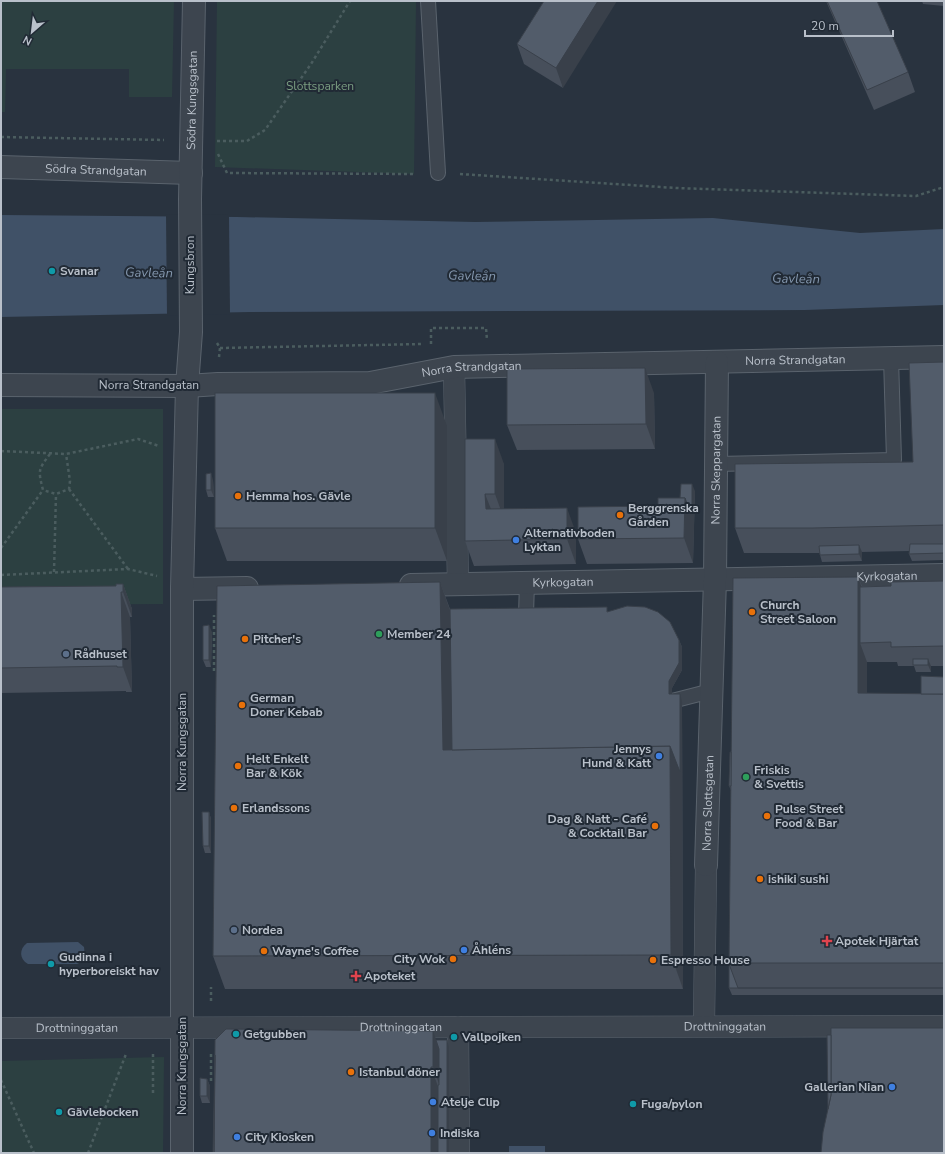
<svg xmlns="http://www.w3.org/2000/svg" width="945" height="1154" font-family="'Nunito Sans',sans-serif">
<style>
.green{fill:#2c4041}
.water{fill:#405167}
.pier{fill:#29333f}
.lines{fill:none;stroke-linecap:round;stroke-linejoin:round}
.service-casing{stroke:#5a636d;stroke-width:16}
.pedestrian-casing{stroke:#5a636d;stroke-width:22}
.minor-casing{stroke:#5a636d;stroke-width:24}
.tertiary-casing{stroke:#5a636d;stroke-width:24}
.path{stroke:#4b5d5f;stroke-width:2.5;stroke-dasharray:3 3;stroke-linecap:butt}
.service{stroke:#3d454f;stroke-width:14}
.pedestrian{stroke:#3d454f;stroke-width:21}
.minor{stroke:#3d454f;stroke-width:22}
.tertiary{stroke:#3d454f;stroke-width:22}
.wall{fill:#474f5b}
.shaded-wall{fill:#39404a}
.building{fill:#525c6a;stroke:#39404a}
.culture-dot{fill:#0f9aa8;stroke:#212a35;stroke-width:1.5}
.food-dot{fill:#e8710a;stroke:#212a35;stroke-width:1.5}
.shop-dot{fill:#3f7fe0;stroke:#212a35;stroke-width:1.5}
.leisure-dot{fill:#2e9e5b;stroke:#212a35;stroke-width:1.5}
.service-dot{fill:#5c6f8a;stroke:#212a35;stroke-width:1.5}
.health-dot{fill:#e0444e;stroke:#212a35;stroke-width:1.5}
.labels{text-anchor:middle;stroke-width:4;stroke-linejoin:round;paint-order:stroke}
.park-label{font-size:12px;fill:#7a9d81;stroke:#212a35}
.street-label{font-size:12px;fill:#b9c0ca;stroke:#212a35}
.poi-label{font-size:12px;font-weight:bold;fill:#b9c0ca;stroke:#212a35;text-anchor:start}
.water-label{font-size:13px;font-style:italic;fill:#8497ae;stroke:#212a35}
</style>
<rect width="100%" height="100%" fill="#29333f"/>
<g class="green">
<path d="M1,1h173l-2,96h-43v-28h-123l-1,43h-4z"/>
<path d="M217,1h199l-2,173 -199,-7z"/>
<path d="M1,409h162v195l-162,1z"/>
<path d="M164,1057l-1,96h-162v-92z"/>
</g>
<g class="water">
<path d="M1,215l236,2 238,5 238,-4 147,15 84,-4v76l-139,5 -555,2 -249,5z"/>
<path d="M78,942l6,5c1,8 1,14 -7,17h-49c-9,-5 -9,-15 -1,-21z"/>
<rect x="509" y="1146" width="36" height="7"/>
</g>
<path class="pier" d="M166,214l63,1 1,99 -63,2z"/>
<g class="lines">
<defs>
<g id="service">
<path d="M428,1l10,172"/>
<path d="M717,464l177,-4 -3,-102"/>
<path d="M526,615l1,-33"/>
<path d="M672,701l39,-10"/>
</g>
<g id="pedestrian">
<path d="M454,367l4,217"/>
<path d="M704,1026l2,-161"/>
<path d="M458,1027l1,126"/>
<path id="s1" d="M1,1028l943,-2"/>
</g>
<g id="minor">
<path id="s2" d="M187,386l31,-2 152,-1 84,-16 490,-10"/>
<path id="s3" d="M411,585l533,-10"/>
<path d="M182,589l65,-1"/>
<path id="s4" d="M706,865l9,-286 2,-217"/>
</g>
<g id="tertiary">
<path id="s5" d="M1,167l190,6"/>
<path d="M1,385l186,1"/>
<path id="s6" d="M182,1153v-564l5,-203 4,-54 -1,-133 4,-198"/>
</g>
</defs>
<use href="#service" class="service-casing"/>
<use href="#pedestrian" class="pedestrian-casing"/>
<use href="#minor" class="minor-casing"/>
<use href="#tertiary" class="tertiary-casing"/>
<g class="path">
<path d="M1,137l163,3"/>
<path d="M217,141h30l18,-11 46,-66 39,-63"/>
<path d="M218,154l9,19 188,1"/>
<path d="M460,174l216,14 240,8 28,-9"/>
<path d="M217,343l3,5 -1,9"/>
<path d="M431,344v-16h55l1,12"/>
<path d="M220,348l204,-4"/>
<path d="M1,451l65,3 72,-15 21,7"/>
<path d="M50,454c-12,16 -12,16 -7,36l13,4 13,-5 1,-8 -4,-27"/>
<path d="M69,489l59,80"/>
<path d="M1,548l42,-58"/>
<path d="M54,572l2,-78"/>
<path d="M1,575l127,-6 29,7"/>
<path d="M214,671v-56"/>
<path d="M211,1001v-14"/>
<path d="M153,1054v41"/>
<path d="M211,1054v28"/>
<path d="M1,1080l33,73"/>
<path d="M88,1153l38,-99"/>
</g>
<use href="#service" class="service"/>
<use href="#pedestrian" class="pedestrian"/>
<use href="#minor" class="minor"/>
<use href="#tertiary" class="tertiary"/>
</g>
<g class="wall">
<path d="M544,1l19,87 -39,-24 -7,-20z"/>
<path d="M826,1h51l31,71 7,20 -41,18z"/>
<path d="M922,1h22v5l-21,-2z"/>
<path d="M944,362v198l-32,1 -3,-7 1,-3 -49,1 1,9 -40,1 -2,-7v-2h-76l-9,-25 178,-66z"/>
<path d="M654,393l1,56 -138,1 -10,-25z"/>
<path d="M447,426v135h-220l-12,-33z"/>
<path d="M465,439l39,25v45l72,24v31l-102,2 -9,-25z"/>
<path d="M213,480l1,17h-6l-2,-7z"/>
<path d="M695,491l-2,72 -106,1 -9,-25 102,-41z"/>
<path d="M858,577l4,9h29l53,-5v85h-13v6h-15l-2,-6h-16l-1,-4h-30v31l54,1 23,-17v318h-212l-3,-7v-25l2,-173 -2,-4 2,-34z"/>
<path d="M440,582l10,27 159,2 70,29 3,7v23l-10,18v6l10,7 1,288h-458l-12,-33z"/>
<path d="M123,584l9,25v8h-2l2,75h-6v-1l-125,2v-106l115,-1z"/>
<path d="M212,632l-1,35h-5l-3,-7z"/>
<path d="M209,812l2,7v34h-6l-2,-7z"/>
<path d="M436,1040l13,7v106h-236z"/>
<path d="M207,1079l3,7v17h-8l-2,-7z"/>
</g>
<g class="shaded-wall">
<path d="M598,1h19l-54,87 -7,-20z"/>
<path d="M645,368l9,25 1,56 -9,-25z"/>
<path d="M435,393l12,33v135l-12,-33z"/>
<path d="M495,439l9,25v55l-9,-25z"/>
<path d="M211,473l2,7 1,17 -3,-7z"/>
<path d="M692,484l3,7 -2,72 -9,-25 1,-40z"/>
<path d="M485,494l10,25 -9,-10z"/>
<path d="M567,508l9,25v31l-9,-25z"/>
<path d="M859,545l3,7v9l-3,-7z"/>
<path d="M858,577l9,25 -7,41 7,19v56l-9,-25z"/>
<path d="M440,582l12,34 3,161 -12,-27z"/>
<path d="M123,584l9,25v8l-9,-25z"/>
<path d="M121,592l9,25 2,75 -9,-25z"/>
<path d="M209,625l3,7 -1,35 -2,-7z"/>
<path d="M679,640l3,7v23l-10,18v13l-3,-7v-13z"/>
<path d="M928,659l3,7v6l-3,-7z"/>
<path d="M680,694l2,7 1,288 -12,-34 -1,-209z"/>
<path d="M209,812l2,7v34l-2,-7z"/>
<path d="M433,1031l9,25v36l-9,-25z"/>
<path d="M447,1040l2,7v106h-2z"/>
<path d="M431,1067l9,25v61h-9z"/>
<path d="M207,1079l3,7v17l-3,-7z"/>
</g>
<g class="building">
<path d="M544,1h54l-42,67 -39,-24z"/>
<path d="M827,1h50l31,71 -41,18z"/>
<path d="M944,362v163l-131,3h-78v-64l178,-2 -4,-99z"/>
<path d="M645,368l1,56 -139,1v-56z"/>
<rect x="215" y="393" width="220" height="135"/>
<path d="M465,439h30v55h-10l1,15 81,-1v31l-102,2z"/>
<path d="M211,473v17h-5v-16z"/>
<path d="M681,484h11v32l-7,-18h-5z"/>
<path d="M658,498h27l-1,40 -106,1v-32l80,-1z"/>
<path d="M910,544h34v9l-35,1z"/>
<path d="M859,545v9l-39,1 -1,-9z"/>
<path d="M858,577v116l86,1v269h-215l4,-385z"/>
<path d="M944,581v65l-53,1v-5l-31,1v-56l31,-1v-4z"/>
<path d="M440,582l3,168 227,-4 1,209 -458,1 4,-370z"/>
<path d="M116,584h7v8h-2l2,75h-6v-1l-116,2v-81l115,-1z"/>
<path d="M627,606l18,1 13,5 12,10 9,18v23l-10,18v13h11v78l-10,-26 -218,4 -2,-141 157,-2v5z"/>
<path d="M209,625v35h-6v-34z"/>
<rect x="913" y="659" width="15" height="6"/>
<path d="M921,676l23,1v17h-23z"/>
<path d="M730,752h1v34h-2z"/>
<path d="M202,812h7v34h-6z"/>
<path d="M729,964l9,24h206h-215z"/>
<path d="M831,1028h113v125h-123l2,-21 8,-37z"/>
<path d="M226,1029l207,2v36h-2v86h-217l1,-113z"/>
<path d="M827,1035h4v60l-3,14z"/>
<path d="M436,1040h11v113h-9v-68h1v-36z"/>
<path d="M215,1055l-1,98h-1l2,-95z"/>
<path d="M200,1078l7,1v17h-7z"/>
</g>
<g class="culture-dot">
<circle cx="52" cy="271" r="4"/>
<circle cx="51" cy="964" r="4"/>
<circle cx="236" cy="1034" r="4"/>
<circle cx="454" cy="1037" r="4"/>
<circle cx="633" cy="1104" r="4"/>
<circle cx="59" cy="1112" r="4"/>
</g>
<g class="food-dot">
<circle cx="238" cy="496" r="4"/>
<circle cx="620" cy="515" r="4"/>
<circle cx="752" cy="612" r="4"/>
<circle cx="245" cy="639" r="4"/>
<circle cx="242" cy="705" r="4"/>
<circle cx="238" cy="766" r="4"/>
<circle cx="234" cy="808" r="4"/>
<circle cx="767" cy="816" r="4"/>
<circle cx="655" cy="826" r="4"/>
<circle cx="760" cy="879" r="4"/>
<circle cx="264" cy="951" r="4"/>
<circle cx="453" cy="959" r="4"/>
<circle cx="653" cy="960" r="4"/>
<circle cx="351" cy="1072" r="4"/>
</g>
<g class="shop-dot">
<circle cx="516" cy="540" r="4"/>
<circle cx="659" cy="756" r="4"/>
<circle cx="464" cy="950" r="4"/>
<circle cx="892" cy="1087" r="4"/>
<circle cx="433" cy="1102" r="4"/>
<circle cx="432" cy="1133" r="4"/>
<circle cx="237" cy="1137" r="4"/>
</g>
<g class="leisure-dot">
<circle cx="379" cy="634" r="4"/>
<circle cx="746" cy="777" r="4"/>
</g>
<g class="service-dot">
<circle cx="66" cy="654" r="4"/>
<circle cx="234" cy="930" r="4"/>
</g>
<g class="health-dot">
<path d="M825 935h4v4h4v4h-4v4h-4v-4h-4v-4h4z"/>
<path d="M354 970h4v4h4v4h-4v4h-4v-4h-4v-4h4z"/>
</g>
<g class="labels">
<g class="park-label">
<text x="320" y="90">Slottsparken</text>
</g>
<g class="street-label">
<text dy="4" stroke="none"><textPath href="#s6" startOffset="1053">Södra Kungsgatan</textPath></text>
<text dy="4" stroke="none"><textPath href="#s5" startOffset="95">Södra Strandgatan</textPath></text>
<text transform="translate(190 265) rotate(-90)" y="4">Kungsbron</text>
<text dy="4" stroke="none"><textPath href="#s2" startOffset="610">Norra Strandgatan</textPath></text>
<text dy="4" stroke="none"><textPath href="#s2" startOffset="286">Norra Strandgatan</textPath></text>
<text x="149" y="389">Norra Strandgatan</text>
<text dy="4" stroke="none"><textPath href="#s4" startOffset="395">Norra Skeppargatan</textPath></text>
<text dy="4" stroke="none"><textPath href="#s3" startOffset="476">Kyrkogatan</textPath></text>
<text dy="4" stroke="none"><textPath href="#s3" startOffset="152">Kyrkogatan</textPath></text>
<text transform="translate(182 742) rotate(-90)" y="4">Norra Kungsgatan</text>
<text dy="4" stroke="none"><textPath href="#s4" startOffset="62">Norra Slottsgatan</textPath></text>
<text dy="4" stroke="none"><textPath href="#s1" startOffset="724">Drottninggatan</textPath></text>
<text dy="4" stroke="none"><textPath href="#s1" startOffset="400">Drottninggatan</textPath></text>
<text dy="4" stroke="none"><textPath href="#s1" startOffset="76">Drottninggatan</textPath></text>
<text transform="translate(182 1066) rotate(-90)" y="4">Norra Kungsgatan</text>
</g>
<g class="poi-label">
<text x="60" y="275">Svanar</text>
<text x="246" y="500">Hemma hos. Gävle</text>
<text x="628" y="512">Berggrenska<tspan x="628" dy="14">Gården</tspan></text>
<text x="524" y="537">Alternativboden<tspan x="524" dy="14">Lyktan</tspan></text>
<text x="760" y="609">Church<tspan x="760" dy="14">Street Saloon</tspan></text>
<text x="387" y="638">Member 24</text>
<text x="253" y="643">Pitcher's</text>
<text x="74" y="658">Rådhuset</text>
<text x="250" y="702">German<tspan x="250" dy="14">Doner Kebab</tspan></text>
<text x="651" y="753" text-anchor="end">Jennys<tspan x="651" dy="14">Hund &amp; Katt</tspan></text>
<text x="246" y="763">Helt Enkelt<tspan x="246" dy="14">Bar &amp; Kök</tspan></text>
<text x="754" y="774">Friskis<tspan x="754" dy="14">&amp; Svettis</tspan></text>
<text x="242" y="812">Erlandssons</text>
<text x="775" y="813">Pulse Street<tspan x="775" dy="14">Food &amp; Bar</tspan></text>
<text x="647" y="823" text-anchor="end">Dag &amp; Natt - Café<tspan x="647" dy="14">&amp; Cocktail Bar</tspan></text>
<text x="768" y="883">ishiki sushi</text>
<text x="242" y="934">Nordea</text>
<text x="835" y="945">Apotek Hjärtat</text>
<text x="472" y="954">Åhléns</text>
<text x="272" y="955">Wayne's Coffee</text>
<text x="59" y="961">Gudinna i<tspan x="59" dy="14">hyperboreiskt hav</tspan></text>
<text x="445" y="963" text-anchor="end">City Wok</text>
<text x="661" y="964">Espresso House</text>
<text x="364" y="980">Apoteket</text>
<text x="244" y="1038">Getgubben</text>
<text x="462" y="1041">Vallpojken</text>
<text x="359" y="1076">Istanbul döner</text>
<text x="884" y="1091" text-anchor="end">Gallerian Nian</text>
<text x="441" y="1106">Atelje Clip</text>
<text x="641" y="1108">Fuga/pylon</text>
<text x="67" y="1116">Gävlebocken</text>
<text x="440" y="1137">Indiska</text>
<text x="245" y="1141">City Kiosken</text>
</g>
<g class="water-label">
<text transform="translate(149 272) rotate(1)" y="5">Gavleån</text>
<text transform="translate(472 275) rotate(1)" y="5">Gavleån</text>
<text transform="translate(796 278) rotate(1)" y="5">Gavleån</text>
</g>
</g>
<rect width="945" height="1154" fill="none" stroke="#b9c0ca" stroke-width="4"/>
<g transform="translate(32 32) rotate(208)" stroke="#212a35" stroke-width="3" paint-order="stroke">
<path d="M0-3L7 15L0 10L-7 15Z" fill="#b9c0ca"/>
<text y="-6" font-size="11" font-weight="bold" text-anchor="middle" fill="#b9c0ca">N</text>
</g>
<path d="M805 30v6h88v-6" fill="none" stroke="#b9c0ca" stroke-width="2"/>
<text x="811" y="30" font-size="12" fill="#b9c0ca" stroke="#212a35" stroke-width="3" paint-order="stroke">20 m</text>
</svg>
